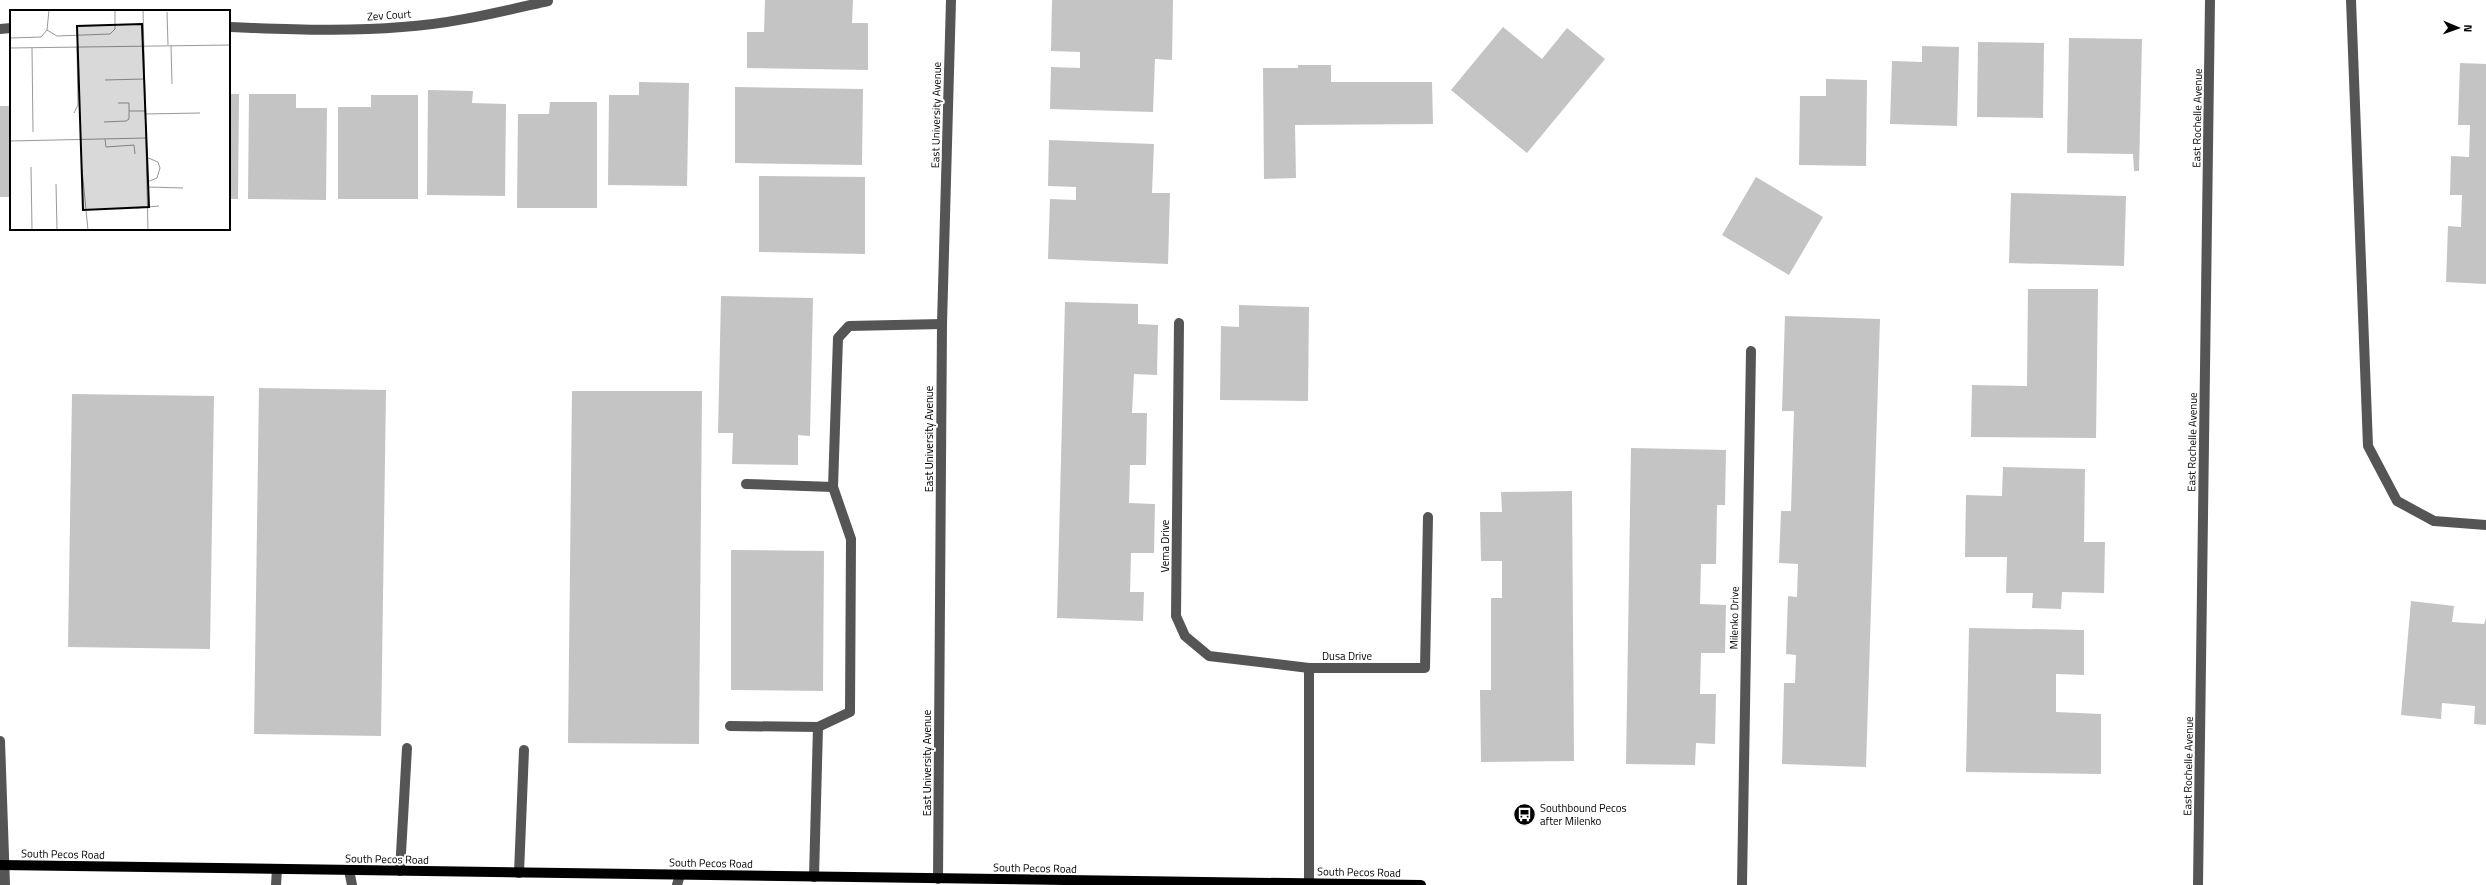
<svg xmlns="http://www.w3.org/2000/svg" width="2486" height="885" font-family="'Titillium Web',sans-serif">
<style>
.building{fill:#c4c4c4}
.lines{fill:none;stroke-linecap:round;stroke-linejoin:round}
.minor{stroke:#555;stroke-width:10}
.major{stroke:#000;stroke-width:10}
.labels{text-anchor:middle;stroke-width:4;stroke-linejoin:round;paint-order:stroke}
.street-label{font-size:11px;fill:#000;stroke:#fff}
.poi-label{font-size:11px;fill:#000;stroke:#fff;text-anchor:start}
.inset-road{fill:none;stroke:#999;stroke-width:1}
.view{fill:#000;fill-opacity:0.15;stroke:#000;stroke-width:2}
.inset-edge{fill:none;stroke:#000;stroke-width:2}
</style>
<rect width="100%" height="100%" fill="#fff"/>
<g class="building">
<path d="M765,0h88l-1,23h16v47l-121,-2v-36h17z"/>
<path d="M1052,0h121l-1,60 -17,-1 -2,53 -103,-3 1,-42 29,1v-16l-29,-1z"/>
<path d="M1503,27l39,32 25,-31 38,31 -78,94 -76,-63z"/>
<path d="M2069,38l73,1 -3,132h-5l-1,-17 -66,-1z"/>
<path d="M1978,42l66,1 -1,75 -66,-1z"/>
<path d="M1922,46l37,1 -2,79 -67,-2 2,-63 30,1z"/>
<path d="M2460,63l26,1v220l-40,-2 2,-56 13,1 1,-32h-12l1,-39 18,1 1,-32h-12z"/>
<path d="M1298,65h33v17h101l1,42 -138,1 1,53 -32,1 -1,-111h35z"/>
<path d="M1826,79l41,1 -1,86 -67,-1 1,-69h26z"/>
<path d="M639,82l50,1 -2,103 -79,-1 1,-90h30z"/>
<path d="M735,87l128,2 -1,76 -127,-2z"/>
<path d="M428,90l45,1 -1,12 34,1 -1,92 -78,-1z"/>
<path d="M229,94h10l-1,105h-9z"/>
<path d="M249,94h47v14h31l-1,92 -78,-1z"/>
<path d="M371,95h47v104h-80v-92h33z"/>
<path d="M550,102h47v106h-80l1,-94h31z"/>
<rect x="0" y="106" width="11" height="91"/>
<path d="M1049,140l105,4 -2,49h18l-2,71 -120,-5 2,-60 26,1v-13l-28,-1z"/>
<path d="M759,176l106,1v77l-106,-2z"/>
<path d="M1756,177l67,40 -34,58 -67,-40z"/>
<path d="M2011,193l115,3 -2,70 -115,-3z"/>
<path d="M2028,289h70l-2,149 -125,-1 1,-52 55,1z"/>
<path d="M721,296l92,2 -3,138 -12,-1v30l-66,-1 1,-31h-15z"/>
<path d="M1065,302l73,2v20l20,1 -1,50 -23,-1 -2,39h15l-1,52h-16l-1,38 26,1 -1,49h-23l-1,39h14l-1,29 -86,-3z"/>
<path d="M1239,305l70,2 -1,94 -88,-1 1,-74 18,1z"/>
<path d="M1785,316l95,3 -14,448 -84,-3 2,-81h11l1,-28 -10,-1 2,-58 9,1 1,-33 -19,-1 2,-52h10l3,-100h-12z"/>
<path d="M259,388l127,2 -5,346 -127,-2z"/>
<path d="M572,391h130l-3,353 -131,-1z"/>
<path d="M72,394l142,2 -4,253 -142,-2z"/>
<path d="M1631,448l95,2 -1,55h-8l-1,59h-15l-1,40 26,1 -1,48h-24l-1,41h16l-1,50 -19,-1 -1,22 -69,-1z"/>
<path d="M2003,467l82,2 -1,73h21l-1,51 -42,-1 -1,17 -29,-1 1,-15h-27l1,-36h-42l1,-62 36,1z"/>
<path d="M1572,491l2,270 -93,1 -1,-72h11v-92h11v-37h-21l-1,-49h22l-1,-20z"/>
<path d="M731,550l93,1 -1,140 -92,-1z"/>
<path d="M2411,601l43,5 -2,16 32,2 2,-6v107l-12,-1 1,-18 -33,-3 -1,16 -40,-4z"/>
<path d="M1969,628l115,2v45l-28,-1v38l45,2v60l-135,-2z"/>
</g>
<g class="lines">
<g class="minor">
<path d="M2351,0l17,446 29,55 37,20 52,4"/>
<path d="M229,27c57,2 115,5 173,0 49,-3 97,-15 146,-26"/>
<path d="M0,29l11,-1"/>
<path d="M1179,323l-3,293 9,20 24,20 100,12h116l3,-151"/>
<path d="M746,484l87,3"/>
<path d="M730,726l88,1 32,-15 1,-173 -18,-52 5,-149 11,-12 93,-2"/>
<path d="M0,741l5,144"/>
<path d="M349,870l3,15"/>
<path d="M400,871l7,-123"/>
<path d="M519,873l5,-123"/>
<path d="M814,877l4,-150"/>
<path d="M938,879l4,-555 9,-324"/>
<path d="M1309,883v-215"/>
<path d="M276,885l1,-16"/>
<path d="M677,885l3,-10"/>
<path d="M1742,885l9,-534"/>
<path d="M2198,885l12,-885"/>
</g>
<path class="major" d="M0,865l1421,20"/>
</g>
<defs>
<symbol id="bus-disc" viewBox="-11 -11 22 22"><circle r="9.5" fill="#000" stroke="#fff"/><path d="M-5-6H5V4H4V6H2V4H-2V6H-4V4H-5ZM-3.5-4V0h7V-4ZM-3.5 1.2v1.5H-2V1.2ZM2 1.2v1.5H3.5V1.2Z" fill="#fff"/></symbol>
</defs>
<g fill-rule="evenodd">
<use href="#bus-disc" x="1512" y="802" width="25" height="25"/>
</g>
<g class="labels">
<g class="street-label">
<text transform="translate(389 15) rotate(-4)" y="4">Zev Court</text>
<text transform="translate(936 115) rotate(-89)" y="4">East University Avenue</text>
<text transform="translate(2197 118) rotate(-89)" y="4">East Rochelle Avenue</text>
<text transform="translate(929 439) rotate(-90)" y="4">East University Avenue</text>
<text transform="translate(2192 442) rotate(-89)" y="4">East Rochelle Avenue</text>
<text transform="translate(1165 546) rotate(-90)" y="4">Vema Drive</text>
<text transform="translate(1734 618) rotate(-89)" y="4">Milenko Drive</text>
<text x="1347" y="660">Dusa Drive</text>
<text transform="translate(927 763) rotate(-90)" y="4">East University Avenue</text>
<text transform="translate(2188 766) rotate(-89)" y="4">East Rochelle Avenue</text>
<text transform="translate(63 854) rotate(1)" y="4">South Pecos Road</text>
<text transform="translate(387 859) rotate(1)" y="4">South Pecos Road</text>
<text transform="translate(711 863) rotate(1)" y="4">South Pecos Road</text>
<text transform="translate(1035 868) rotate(1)" y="4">South Pecos Road</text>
<text transform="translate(1359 872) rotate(1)" y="4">South Pecos Road</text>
</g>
<g class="poi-label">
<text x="1540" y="812">Southbound Pecos<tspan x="1540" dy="13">after Milenko</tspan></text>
</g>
</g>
<g transform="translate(10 10)">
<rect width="220" height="220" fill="#fff"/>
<path class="inset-road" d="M133,0l5,220M157,2l1,33M37,20l10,6 53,-2 5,-5v-19M0,28l31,-1 6,-7 2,-20M161,35l1,39M0,38l220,-3M22,38l1,84M95,70l39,-1M119,101h16M64,103l4,-8 -1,-58M135,104l55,-1M94,112l22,-1 3,-2v-16h-11M95,129l1,8 28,-2 1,9M0,131l136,-3M136,147l12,5 2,6 -3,10 -10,4M21,157l1,63M72,159l6,61M46,174l1,46M137,177l36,1M126,198l23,-2"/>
<path class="view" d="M132,14l7,183 -66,3 -6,-184z"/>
<rect width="220" height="220" class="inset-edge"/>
</g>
<g transform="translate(2458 28) rotate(92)" stroke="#ffffff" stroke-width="3" paint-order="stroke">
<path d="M0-3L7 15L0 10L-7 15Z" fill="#000000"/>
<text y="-6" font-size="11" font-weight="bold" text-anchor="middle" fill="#000000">N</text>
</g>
</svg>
